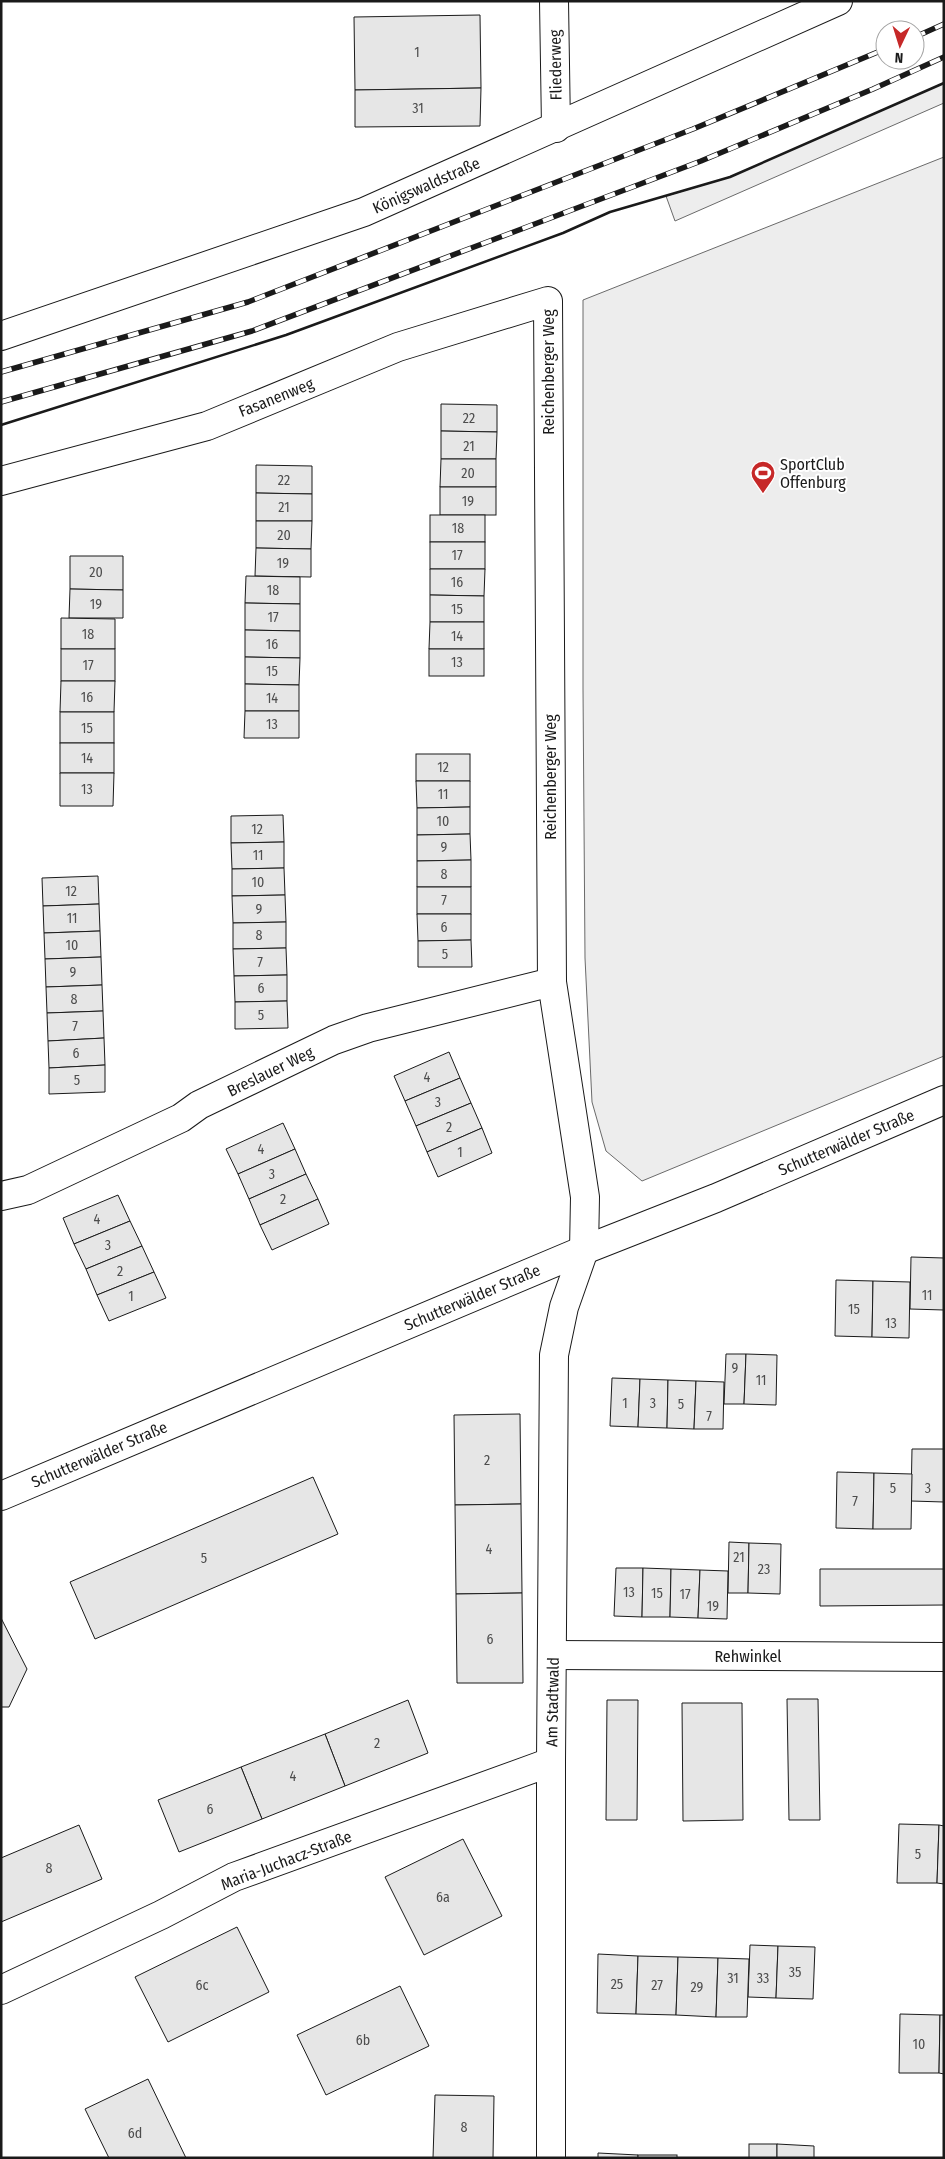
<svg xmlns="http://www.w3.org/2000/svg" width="945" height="2159" font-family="'Fira Sans Condensed',sans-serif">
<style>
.green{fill:#ededed;stroke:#6a6a6a}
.building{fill:#e6e6e6;stroke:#1a1a1a}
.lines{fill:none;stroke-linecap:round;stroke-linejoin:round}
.minor-casing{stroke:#1a1a1a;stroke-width:30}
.major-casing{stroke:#1a1a1a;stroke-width:30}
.minor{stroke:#fff;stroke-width:28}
.major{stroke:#fff;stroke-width:28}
.rail-casing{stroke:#1a1a1a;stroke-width:5.5}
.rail{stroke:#fff;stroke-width:4;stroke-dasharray:11;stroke-linecap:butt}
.wall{stroke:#1a1a1a;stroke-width:2.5}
.labels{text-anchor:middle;stroke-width:4;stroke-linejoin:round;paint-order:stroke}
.number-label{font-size:14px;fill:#4d4d4d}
.street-label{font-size:16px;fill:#1a1a1a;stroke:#fff}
.poi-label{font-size:16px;fill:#1a1a1a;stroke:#fff;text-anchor:start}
</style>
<rect width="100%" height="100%" fill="#fff"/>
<g class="green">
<path d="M944,83v20l-269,118 -9,-25 64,-19z"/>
<path d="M944,157v899l-302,125 -36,-30 -14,-49 -7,-144 -2,-270v-388z"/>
</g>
<g class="building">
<path d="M480,15l1,73 -126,2 -1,-73z"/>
<path d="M481,88l-1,38 -125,1v-37z"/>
<path d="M441,404l56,1v27l-56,-1z"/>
<path d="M441,431l56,1 -1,27h-55z"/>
<path d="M441,459h55v28h-56z"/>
<path d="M256,465l56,1v28l-56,-1z"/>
<rect x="440" y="487" width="56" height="28"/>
<path d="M256,493l56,1v27h-56z"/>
<rect x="430" y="515" width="55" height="27"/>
<path d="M256,521h56l-1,28 -55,-1z"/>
<rect x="430" y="542" width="55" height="27"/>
<path d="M256,548l55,1v28l-56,-1z"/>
<path d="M70,556h53v34l-53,-1z"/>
<path d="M430,569h55l-1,27 -54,-1z"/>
<path d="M246,576l54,1v27l-55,-1z"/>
<path d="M70,589l53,1v28h-54z"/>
<path d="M430,595l54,1v26h-54z"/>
<path d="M245,603l55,1v27l-55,-1z"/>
<path d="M61,618l54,1v30h-54z"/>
<path d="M430,622h54v27h-55z"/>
<path d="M245,630l55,1v27l-55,-1z"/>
<rect x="61" y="649" width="54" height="32"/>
<rect x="429" y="649" width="55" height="27"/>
<path d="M245,657l55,1 -1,27 -54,-1z"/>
<path d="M61,681h54l-1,31h-54z"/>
<path d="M245,684l54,1v26h-54z"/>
<path d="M245,711h54v27h-55z"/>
<rect x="60" y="712" width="54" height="31"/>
<rect x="60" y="743" width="54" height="30"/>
<rect x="416" y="754" width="54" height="27"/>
<path d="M60,773h54l-1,33h-53z"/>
<path d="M416,781h54v26l-53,1z"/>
<path d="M470,807v27l-53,1v-27z"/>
<path d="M283,815l1,27 -53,1v-27z"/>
<path d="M470,834l1,26 -54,1v-26z"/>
<path d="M284,842v26l-52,1 -1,-26z"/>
<path d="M471,860v27h-54v-26z"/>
<path d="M284,868l1,27 -53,1v-27z"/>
<path d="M98,876l1,28 -56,2 -1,-28z"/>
<rect x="417" y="887" width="54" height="27"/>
<path d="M285,895l1,27 -53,1 -1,-27z"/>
<path d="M99,904l1,27 -56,2 -1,-27z"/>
<path d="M417,914h54v26l-53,1z"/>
<path d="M286,922v26l-53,1v-26z"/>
<path d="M100,931l1,26 -56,2 -1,-26z"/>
<path d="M471,940l1,27h-54v-26z"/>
<path d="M286,948l1,27 -53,1 -1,-27z"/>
<path d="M101,957l1,28 -56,2 -1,-28z"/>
<path d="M287,975v26l-52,1 -1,-26z"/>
<path d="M102,985l1,26 -56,2 -1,-26z"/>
<path d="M287,1001l1,27 -53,1v-27z"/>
<path d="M103,1011l1,27 -56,3 -1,-28z"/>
<path d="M104,1038l1,27 -56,3 -1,-27z"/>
<path d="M449,1052l11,26 -55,23 -11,-25z"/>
<path d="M105,1065v27l-56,2v-26z"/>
<path d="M460,1078l11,25 -55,23 -11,-25z"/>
<path d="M471,1103l11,25 -55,24 -11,-26z"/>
<path d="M283,1123l12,26 -57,25 -12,-25z"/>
<path d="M482,1128l10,25 -54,24 -11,-25z"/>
<path d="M295,1149l11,25 -57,25 -11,-25z"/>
<path d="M306,1174l12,25 -58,26 -11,-26z"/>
<path d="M118,1195l12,26 -56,23 -11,-26z"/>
<path d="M318,1199l11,25 -57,26 -12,-25z"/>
<path d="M130,1221l12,25 -56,23 -12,-25z"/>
<path d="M142,1246l12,26 -57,23 -11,-26z"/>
<path d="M911,1257l33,1v52l-34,-1z"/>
<path d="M154,1272l12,26 -57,23 -12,-26z"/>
<path d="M836,1280l37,1 -1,56 -37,-1z"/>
<path d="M873,1281l37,1 -1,56 -37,-1z"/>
<path d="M726,1354h20l-2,50h-20z"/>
<path d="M746,1354l31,1 -1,50 -32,-1z"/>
<path d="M612,1378l28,1 -2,48 -28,-1z"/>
<path d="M640,1379l28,1 -1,48 -29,-1z"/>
<path d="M668,1380l28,1 -2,48 -27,-1z"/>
<path d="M696,1381l28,1 -1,47h-29z"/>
<path d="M520,1414l1,90 -66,1 -1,-90z"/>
<path d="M912,1449h32v53l-33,-1z"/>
<path d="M837,1472l37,1 -1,56 -37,-1z"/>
<path d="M874,1473l38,1 -1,55h-38z"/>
<path d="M313,1477l25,57 -243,105 -25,-57z"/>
<path d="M521,1504l1,89 -66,1 -1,-89z"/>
<path d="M729,1542l20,1 -1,50h-20z"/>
<path d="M749,1543l32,1 -1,50 -32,-1z"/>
<path d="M616,1568h27l-1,49 -28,-1z"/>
<path d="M643,1568l28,1 -1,48h-28z"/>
<path d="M671,1569l29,1 -2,48 -28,-1z"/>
<path d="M820,1569h124v36l-124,1z"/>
<path d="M700,1570l28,1 -1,48 -29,-1z"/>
<path d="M522,1593l1,90h-66l-1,-89z"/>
<path d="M1,1618l26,51 -18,38h-8z"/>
<path d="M787,1699h31l2,121h-31z"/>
<path d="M408,1700l20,53 -83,33 -20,-52z"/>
<path d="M607,1700h31l-1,120h-31z"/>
<path d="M682,1703h60l1,117 -60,1z"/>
<path d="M325,1734l20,52 -83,33 -21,-52z"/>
<path d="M241,1767l21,52 -83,33 -21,-52z"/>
<path d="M899,1824l40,1 -2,58h-40z"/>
<path d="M79,1825l23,54 -101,43v-64z"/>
<path d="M939,1825l5,1v58l-7,-1z"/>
<path d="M463,1839l39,77 -78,39 -39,-78z"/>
<path d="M237,1927l32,65 -101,50 -33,-65z"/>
<path d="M750,1945l28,1 -2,52 -28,-1z"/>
<path d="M778,1946l37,1 -2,52 -37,-1z"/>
<path d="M598,1954l40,2 -2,58 -39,-1z"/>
<path d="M638,1956l40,1 -2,58 -40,-1z"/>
<path d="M678,1957l40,1 -2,59 -40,-2z"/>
<path d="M718,1958l31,1 -2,58h-31z"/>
<path d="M400,1986l29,60 -103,49 -29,-60z"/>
<path d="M900,2014l40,1 -1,58h-40z"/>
<path d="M940,2015h4v59l-5,-1z"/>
<path d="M148,2079l38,79h-77l-24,-49z"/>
<path d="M435,2095l59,1 -1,62h-60z"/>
<rect x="749" y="2144" width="28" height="14"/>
<path d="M777,2144l37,2v12h-37z"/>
<path d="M598,2153l40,2v3h-40z"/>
<rect x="638" y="2155" width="39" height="3"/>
</g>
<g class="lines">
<defs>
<g id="minor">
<path d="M554,1l2,127"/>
<path d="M1,336l363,-124 474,-211"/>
<path d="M1,481l206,-55 191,-79 150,-46 4,681 33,215 -1,53 -20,57 -10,48 -3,407v396"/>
<path d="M1,1196l27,-6 153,-72 18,-13 135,-65 34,-12 184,-46"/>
<path d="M552,1655l392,2"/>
<path d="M1,1990l160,-75 73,-38 317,-115"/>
</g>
<path id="major" d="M1,1496l583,-246 132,-52 228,-98"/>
</defs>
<use href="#minor" class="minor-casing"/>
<use href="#major" class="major-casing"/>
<use href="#minor" class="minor"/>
<use href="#major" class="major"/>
<defs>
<g id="rail">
<path d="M915,37l29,-13"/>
<path d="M1,372l247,-70 445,-173 192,-80"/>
<path d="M1,402l251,-71 449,-170 172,-72 71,-32"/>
</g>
</defs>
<use href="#rail" class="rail-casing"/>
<use href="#rail" class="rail"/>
<path class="wall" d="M1,425l285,-90 277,-102 47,-21 120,-35 214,-94"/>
</g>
<defs>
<symbol id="stadium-pin" viewBox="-11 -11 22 30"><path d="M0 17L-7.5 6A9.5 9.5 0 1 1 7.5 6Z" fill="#c62828" stroke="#fff"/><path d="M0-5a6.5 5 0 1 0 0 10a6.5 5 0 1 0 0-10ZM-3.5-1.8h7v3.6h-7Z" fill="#fff"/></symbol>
</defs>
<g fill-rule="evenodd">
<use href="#stadium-pin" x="749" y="459" width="28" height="38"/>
</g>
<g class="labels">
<g class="number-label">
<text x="417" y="57">1</text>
<text x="418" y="113">31</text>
<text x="469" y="423">22</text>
<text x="469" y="451">21</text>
<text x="468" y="478">20</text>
<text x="284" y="485">22</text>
<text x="468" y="506">19</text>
<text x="284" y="512">21</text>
<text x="458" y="533">18</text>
<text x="284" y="540">20</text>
<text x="457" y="560">17</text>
<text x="283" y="568">19</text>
<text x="96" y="577">20</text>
<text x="457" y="587">16</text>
<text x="273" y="595">18</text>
<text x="96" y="609">19</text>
<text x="457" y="614">15</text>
<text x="273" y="622">17</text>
<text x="88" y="639">18</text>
<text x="457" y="641">14</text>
<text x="272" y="649">16</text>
<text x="457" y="667">13</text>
<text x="88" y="670">17</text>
<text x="272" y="676">15</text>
<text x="87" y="702">16</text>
<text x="272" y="703">14</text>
<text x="272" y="729">13</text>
<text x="87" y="733">15</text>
<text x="87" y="763">14</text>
<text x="443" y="772">12</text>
<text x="87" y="794">13</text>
<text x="443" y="799">11</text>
<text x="443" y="826">10</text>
<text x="257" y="834">12</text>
<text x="444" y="852">9</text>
<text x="258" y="860">11</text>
<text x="444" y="879">8</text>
<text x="258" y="887">10</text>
<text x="71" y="896">12</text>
<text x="444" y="905">7</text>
<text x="259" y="914">9</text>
<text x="72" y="923">11</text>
<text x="444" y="932">6</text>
<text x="259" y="940">8</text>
<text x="72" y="950">10</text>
<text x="445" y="959">5</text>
<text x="260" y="967">7</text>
<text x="73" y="977">9</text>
<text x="261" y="993">6</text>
<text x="74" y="1004">8</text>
<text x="261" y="1020">5</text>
<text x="75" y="1031">7</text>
<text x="76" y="1058">6</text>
<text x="427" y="1082">4</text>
<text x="77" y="1085">5</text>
<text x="438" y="1107">3</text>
<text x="449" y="1132">2</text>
<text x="261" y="1154">4</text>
<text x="460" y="1157">1</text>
<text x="272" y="1179">3</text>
<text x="283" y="1204">2</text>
<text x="97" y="1224">4</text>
<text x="108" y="1250">3</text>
<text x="120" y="1276">2</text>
<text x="927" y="1300">11</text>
<text x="131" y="1301">1</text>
<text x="854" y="1314">15</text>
<text x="891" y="1328">13</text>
<text x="735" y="1373">9</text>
<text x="761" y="1385">11</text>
<text x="625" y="1408">1</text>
<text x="653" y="1408">3</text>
<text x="681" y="1409">5</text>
<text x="709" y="1421">7</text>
<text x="487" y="1465">2</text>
<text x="893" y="1493">5</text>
<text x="928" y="1493">3</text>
<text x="855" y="1506">7</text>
<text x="489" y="1554">4</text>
<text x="739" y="1562">21</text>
<text x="204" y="1563">5</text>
<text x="764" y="1574">23</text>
<text x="629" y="1597">13</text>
<text x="657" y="1598">15</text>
<text x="685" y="1599">17</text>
<text x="713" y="1611">19</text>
<text x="490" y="1644">6</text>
<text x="377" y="1748">2</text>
<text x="293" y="1781">4</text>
<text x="210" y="1814">6</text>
<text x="918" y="1859">5</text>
<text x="49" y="1873">8</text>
<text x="443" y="1902">6a</text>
<text x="795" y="1977">35</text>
<text x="733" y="1983">31</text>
<text x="763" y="1983">33</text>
<text x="617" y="1989">25</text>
<text x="202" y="1990">6c</text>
<text x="657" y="1990">27</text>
<text x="697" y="1992">29</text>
<text x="363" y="2045">6b</text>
<text x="919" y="2049">10</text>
<text x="464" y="2132">8</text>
<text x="135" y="2138">6d</text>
</g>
<g class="street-label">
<text transform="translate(555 65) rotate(-91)" y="6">Fliederweg</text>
<text transform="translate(426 185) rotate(-24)" y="6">Königswaldstraße</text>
<text transform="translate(548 372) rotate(-90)" y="6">Reichenberger Weg</text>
<text transform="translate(276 397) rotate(-22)" y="6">Fasanenweg</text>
<text transform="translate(550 777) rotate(-90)" y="6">Reichenberger Weg</text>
<text transform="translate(270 1071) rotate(-26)" y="6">Breslauer Weg</text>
<text transform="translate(846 1142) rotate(-23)" y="6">Schutterwälder Straße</text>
<text transform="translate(472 1297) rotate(-23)" y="6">Schutterwälder Straße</text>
<text transform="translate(99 1454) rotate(-23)" y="6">Schutterwälder Straße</text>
<text x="748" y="1662">Rehwinkel</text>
<text transform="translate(552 1702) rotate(-89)" y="6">Am Stadtwald</text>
<text transform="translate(286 1860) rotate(-21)" y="6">Maria-Juchacz-Straße</text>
</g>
<g class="poi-label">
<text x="780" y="470">SportClub<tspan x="780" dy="18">Offenburg</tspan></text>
</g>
</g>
<rect width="945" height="2159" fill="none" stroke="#1a1a1a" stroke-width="5"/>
<g transform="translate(900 45) rotate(184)"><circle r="24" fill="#ffffff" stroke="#a3a3a3"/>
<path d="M0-4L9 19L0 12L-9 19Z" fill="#c62828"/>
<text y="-8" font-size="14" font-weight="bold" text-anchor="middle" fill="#1a1a1a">N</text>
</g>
</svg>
